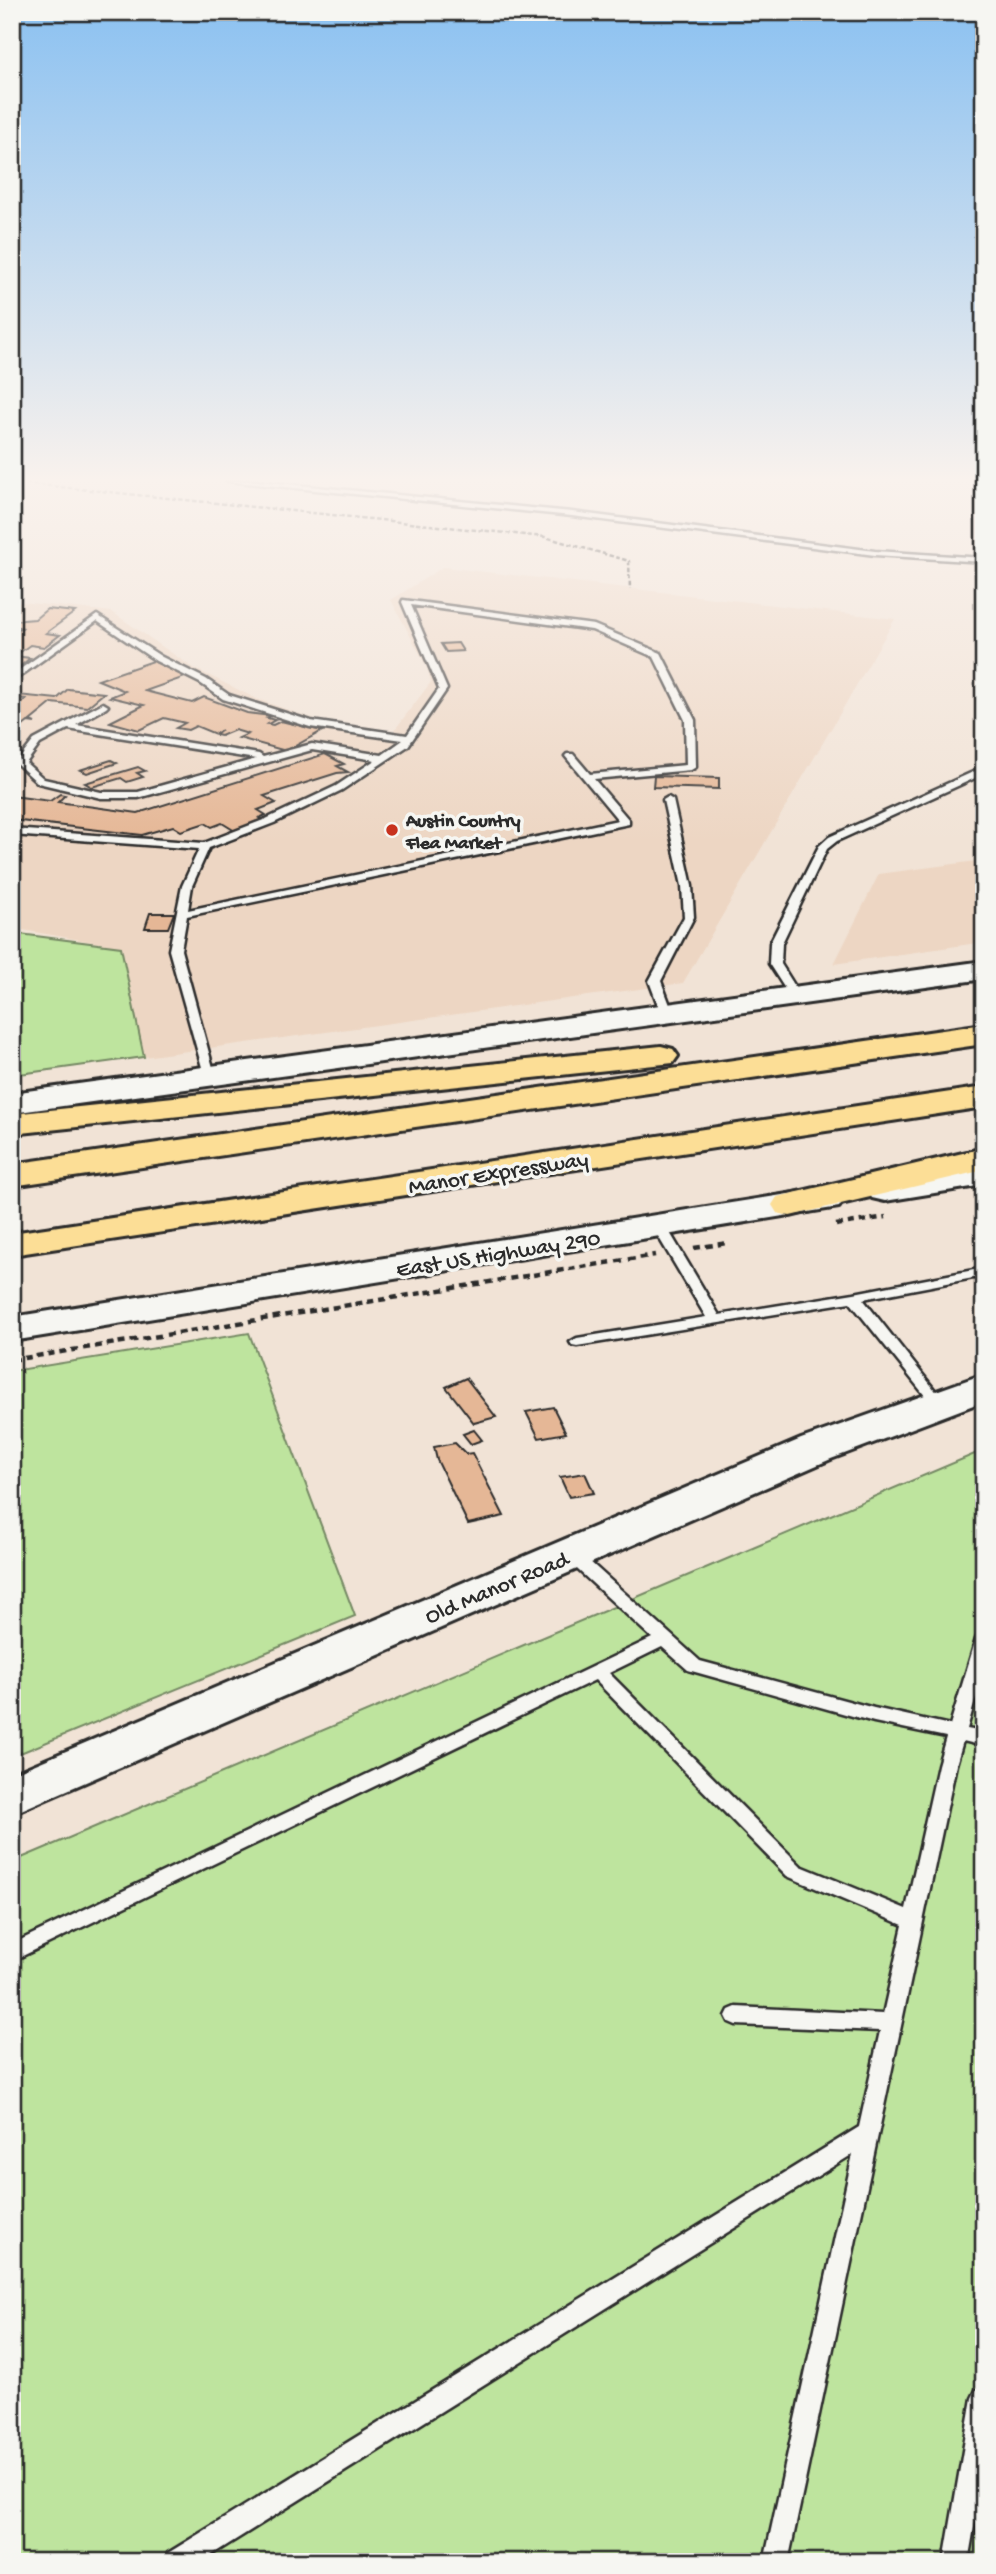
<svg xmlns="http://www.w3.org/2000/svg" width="996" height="2574" font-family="'Gochi Hand',sans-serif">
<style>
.built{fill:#edd6c3}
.green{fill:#bee49e;stroke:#748864;stroke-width:2}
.building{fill:#e5b796;stroke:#2b2b2b;stroke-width:2}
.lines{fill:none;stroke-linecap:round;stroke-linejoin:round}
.lane-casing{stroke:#2b2b2b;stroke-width:5}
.secondary-casing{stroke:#2b2b2b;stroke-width:6}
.highway-casing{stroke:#2b2b2b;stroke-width:6}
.path-far1{stroke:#2b2b2b;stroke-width:2.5;stroke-dasharray:4.5 2.5;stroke-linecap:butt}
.path{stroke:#2b2b2b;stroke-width:4.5;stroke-dasharray:7 5;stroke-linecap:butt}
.lane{fill:#f6f6f2;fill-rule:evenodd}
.secondary{fill:#f6f6f2;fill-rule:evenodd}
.highway{fill:#fcde96;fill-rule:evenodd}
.poi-dot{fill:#c8321e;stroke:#f6f6f2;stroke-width:2.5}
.labels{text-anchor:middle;stroke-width:7;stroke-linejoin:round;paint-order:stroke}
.far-poi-label{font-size:19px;font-weight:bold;fill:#2b2b2b;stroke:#f6f6f2;text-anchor:start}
.street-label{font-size:23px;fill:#2b2b2b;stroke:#f6f6f2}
</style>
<rect width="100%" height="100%" fill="#f1e3d6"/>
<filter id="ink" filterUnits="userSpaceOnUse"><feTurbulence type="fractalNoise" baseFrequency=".0143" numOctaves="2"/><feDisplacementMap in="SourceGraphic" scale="14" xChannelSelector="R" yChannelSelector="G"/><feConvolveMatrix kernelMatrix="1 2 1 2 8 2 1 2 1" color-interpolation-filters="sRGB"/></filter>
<g filter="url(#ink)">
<g class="built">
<path d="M443,567l452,52 -212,364 -539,74 -23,-110 -109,-19v-327l100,11 80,55 65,32 68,24 68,9 38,-50 -4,-15 -36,-67z"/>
<path d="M984,860v82l-150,22 45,-90z"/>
</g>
<g class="green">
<path d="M12,933l109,14 23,110 -132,18z"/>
<path d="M249,1333l106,283 -342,140 -1,-385z"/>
<path d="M984,1450v1112h-972v-700z"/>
</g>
<g class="building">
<path d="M47,609l28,3 -29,21 14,2 -16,12 -14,-2 -15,11 15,2 -14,12 -4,-1v-40l12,-1 -12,-2v-5l23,-2z"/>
<path d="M458,643l5,8 -17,1 -5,-8z"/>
<path d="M153,661l35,15 -43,15 47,12 12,-6 43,16 24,3 -4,2 8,2 -7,4 5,1 8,-4 41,10 -36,20 -47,-13 9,-4 -13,-4 -14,6 -5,-1 6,-5 -7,4 -19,-8 -8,4 -12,-2 9,-5 -21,-5 -25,12 -29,-8 34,-17 -34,-8 15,-6 -27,-11z"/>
<path d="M68,689l36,4 -17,14 -35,-4 -22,18 5,2 -7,-1 -16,13v-25l14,-11 -11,-1 3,-3 39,4z"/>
<path d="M325,754l19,10 -7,2 11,6 -11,1 -73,23 12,7 -18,7 8,5 -7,3 5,3 -29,10 -13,-8 -10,4 -7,-4 -24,8 -8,-5 -31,9 -130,-15v-24l38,5 10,-7 5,1 -7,7 80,11z"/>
<path d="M111,760l6,3 -30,10 -7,-3z"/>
<path d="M138,767l7,4 -8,2 6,4 -16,5 -6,-4 -29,9 -7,-4z"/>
<path d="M654,776l65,2v11l-66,-2z"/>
<path d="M150,913h24l-6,15h-23z"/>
<path d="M466,1378l30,39 -22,6 -28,-36z"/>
<path d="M553,1407l13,26 -27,5 -13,-26z"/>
<path d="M474,1430l8,10 -11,4 -8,-10z"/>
<path d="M455,1443l11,11 6,-1 32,63 -36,8 -31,-64 -3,-13z"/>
<path d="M585,1473l9,20 -25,4 -9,-20z"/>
</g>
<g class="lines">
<defs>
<g id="lane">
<path d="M227,481h29l316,31 303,39 109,7v4l-109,-7 -303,-39z"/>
<path d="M403,600l191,25 67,28 34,67 1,47 -5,3 -97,9 35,41v4l-442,92 -6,34 34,125 -6,4 -4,-1 -36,-128 13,-64 17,-37 -187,-14v-6l192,14 62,-24 70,-33 39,-26 -63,-10 -174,48h-37l-63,-15 -22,-20 18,-23 69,-37 5,3 -2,2 -30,17 183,29 4,3 49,-13 70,11 21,-15 -93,-13 -87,-28 -23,-16 -44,-22 -59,-40 -85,61v-7l85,-60 65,42 44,22 23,16 82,26 96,14 32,-46 -37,-87zM411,605l181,25 62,27 31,63 1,45 -96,9 -17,-20h-6l-2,2 53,64 -430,90 4,-24 17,-38 65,-25 68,-33 66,-44 39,-57zM68,729l188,30 -118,33h-37l-57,-13 -18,-16 14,-19z"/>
<path d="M984,767v7l-147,67 -10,8 -45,94 -1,21 20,32 -6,3 -4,-1 -22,-34 1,-21 49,-97 10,-9z"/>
<path d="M668,797l5,3 19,86 2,31 -33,64 12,32 -6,4 -6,-4 -12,-32 35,-64 -2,-31 -19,-86z"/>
<path d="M659,1222l7,4 53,89 135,-22 130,-25v8l-121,23 83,105 -7,5 -5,-2 -84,-105 -273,44 -5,-1 -2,-3 7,-4 129,-21 -54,-91z"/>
<path d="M572,1549l6,2 122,110 174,47 76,17 26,-86 2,-4 6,-2v36l-17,60 17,3v14l-21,-5 -7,24 -168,797h-24l89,-408 -653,408h-35l3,-9 691,-426 21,-96 -144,-6 -7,-3 -3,-6 3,-6 7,-3 147,7 20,-89 -116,-49 -192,-196 -583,281v-17l640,-306 -86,-79 -2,-4 2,-4zM662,1647l26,23 186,52 72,15 -8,28 -32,144 -105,-43 -192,-193z"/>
<path d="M984,2387v83l-16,92h-24l28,-164 4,-8z"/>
</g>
<g id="secondary">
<path d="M984,961v18l-972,134v-20z"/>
<path d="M984,1163v22l-99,16 -13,-3 -5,-8 5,-8 13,-3z"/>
<path d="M826,1188l13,3 5,8 -5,8 -827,134v-24z"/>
<path d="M984,1374v27l-153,58 -819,355v-40l789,-335z"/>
</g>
<g id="highway">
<path d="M984,1024v20l-972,142v-22z"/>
<path d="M661,1046l12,3 5,7 -5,7 -661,71v-20z"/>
<path d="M984,1087v20l-972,148v-22z"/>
<path d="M984,1148v22l-194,46 -13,-3 -5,-8 5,-8z"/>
</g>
</defs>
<use href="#lane" class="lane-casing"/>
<use href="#secondary" class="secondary-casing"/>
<use href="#highway" class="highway-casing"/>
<path class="path-far1" d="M12,482l533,55 84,24 1,28"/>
<g class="path">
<path d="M836,1225l50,-8"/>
<path d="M694,1248l33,-5"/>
<path d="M12,1360l643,-105"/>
</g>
<use href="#lane" class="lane"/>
<use href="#secondary" class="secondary"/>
<use href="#highway" class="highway"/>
</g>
</g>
<linearGradient id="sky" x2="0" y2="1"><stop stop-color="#8bc1f1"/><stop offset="0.57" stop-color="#f9f2ed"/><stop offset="1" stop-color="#f9f2ed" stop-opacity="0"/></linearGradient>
<rect width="996" height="842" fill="url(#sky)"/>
<circle class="poi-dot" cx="392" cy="830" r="7"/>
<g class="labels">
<g class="far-poi-label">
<text x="406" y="826">Austin Country<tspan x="406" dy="22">Flea Market</tspan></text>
</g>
<g class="street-label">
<text transform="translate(498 1171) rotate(-9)" y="8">Manor Expressway</text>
<text transform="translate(498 1252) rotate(-9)" y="8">East US Highway 290</text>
<text transform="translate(496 1586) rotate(-23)" y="8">Old Manor Road</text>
</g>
</g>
<rect width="996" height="2574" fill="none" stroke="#f6f6f2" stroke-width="42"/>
<rect x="21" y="21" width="954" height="2532" fill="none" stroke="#2b2b2b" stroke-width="2.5" filter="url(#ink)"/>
</svg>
